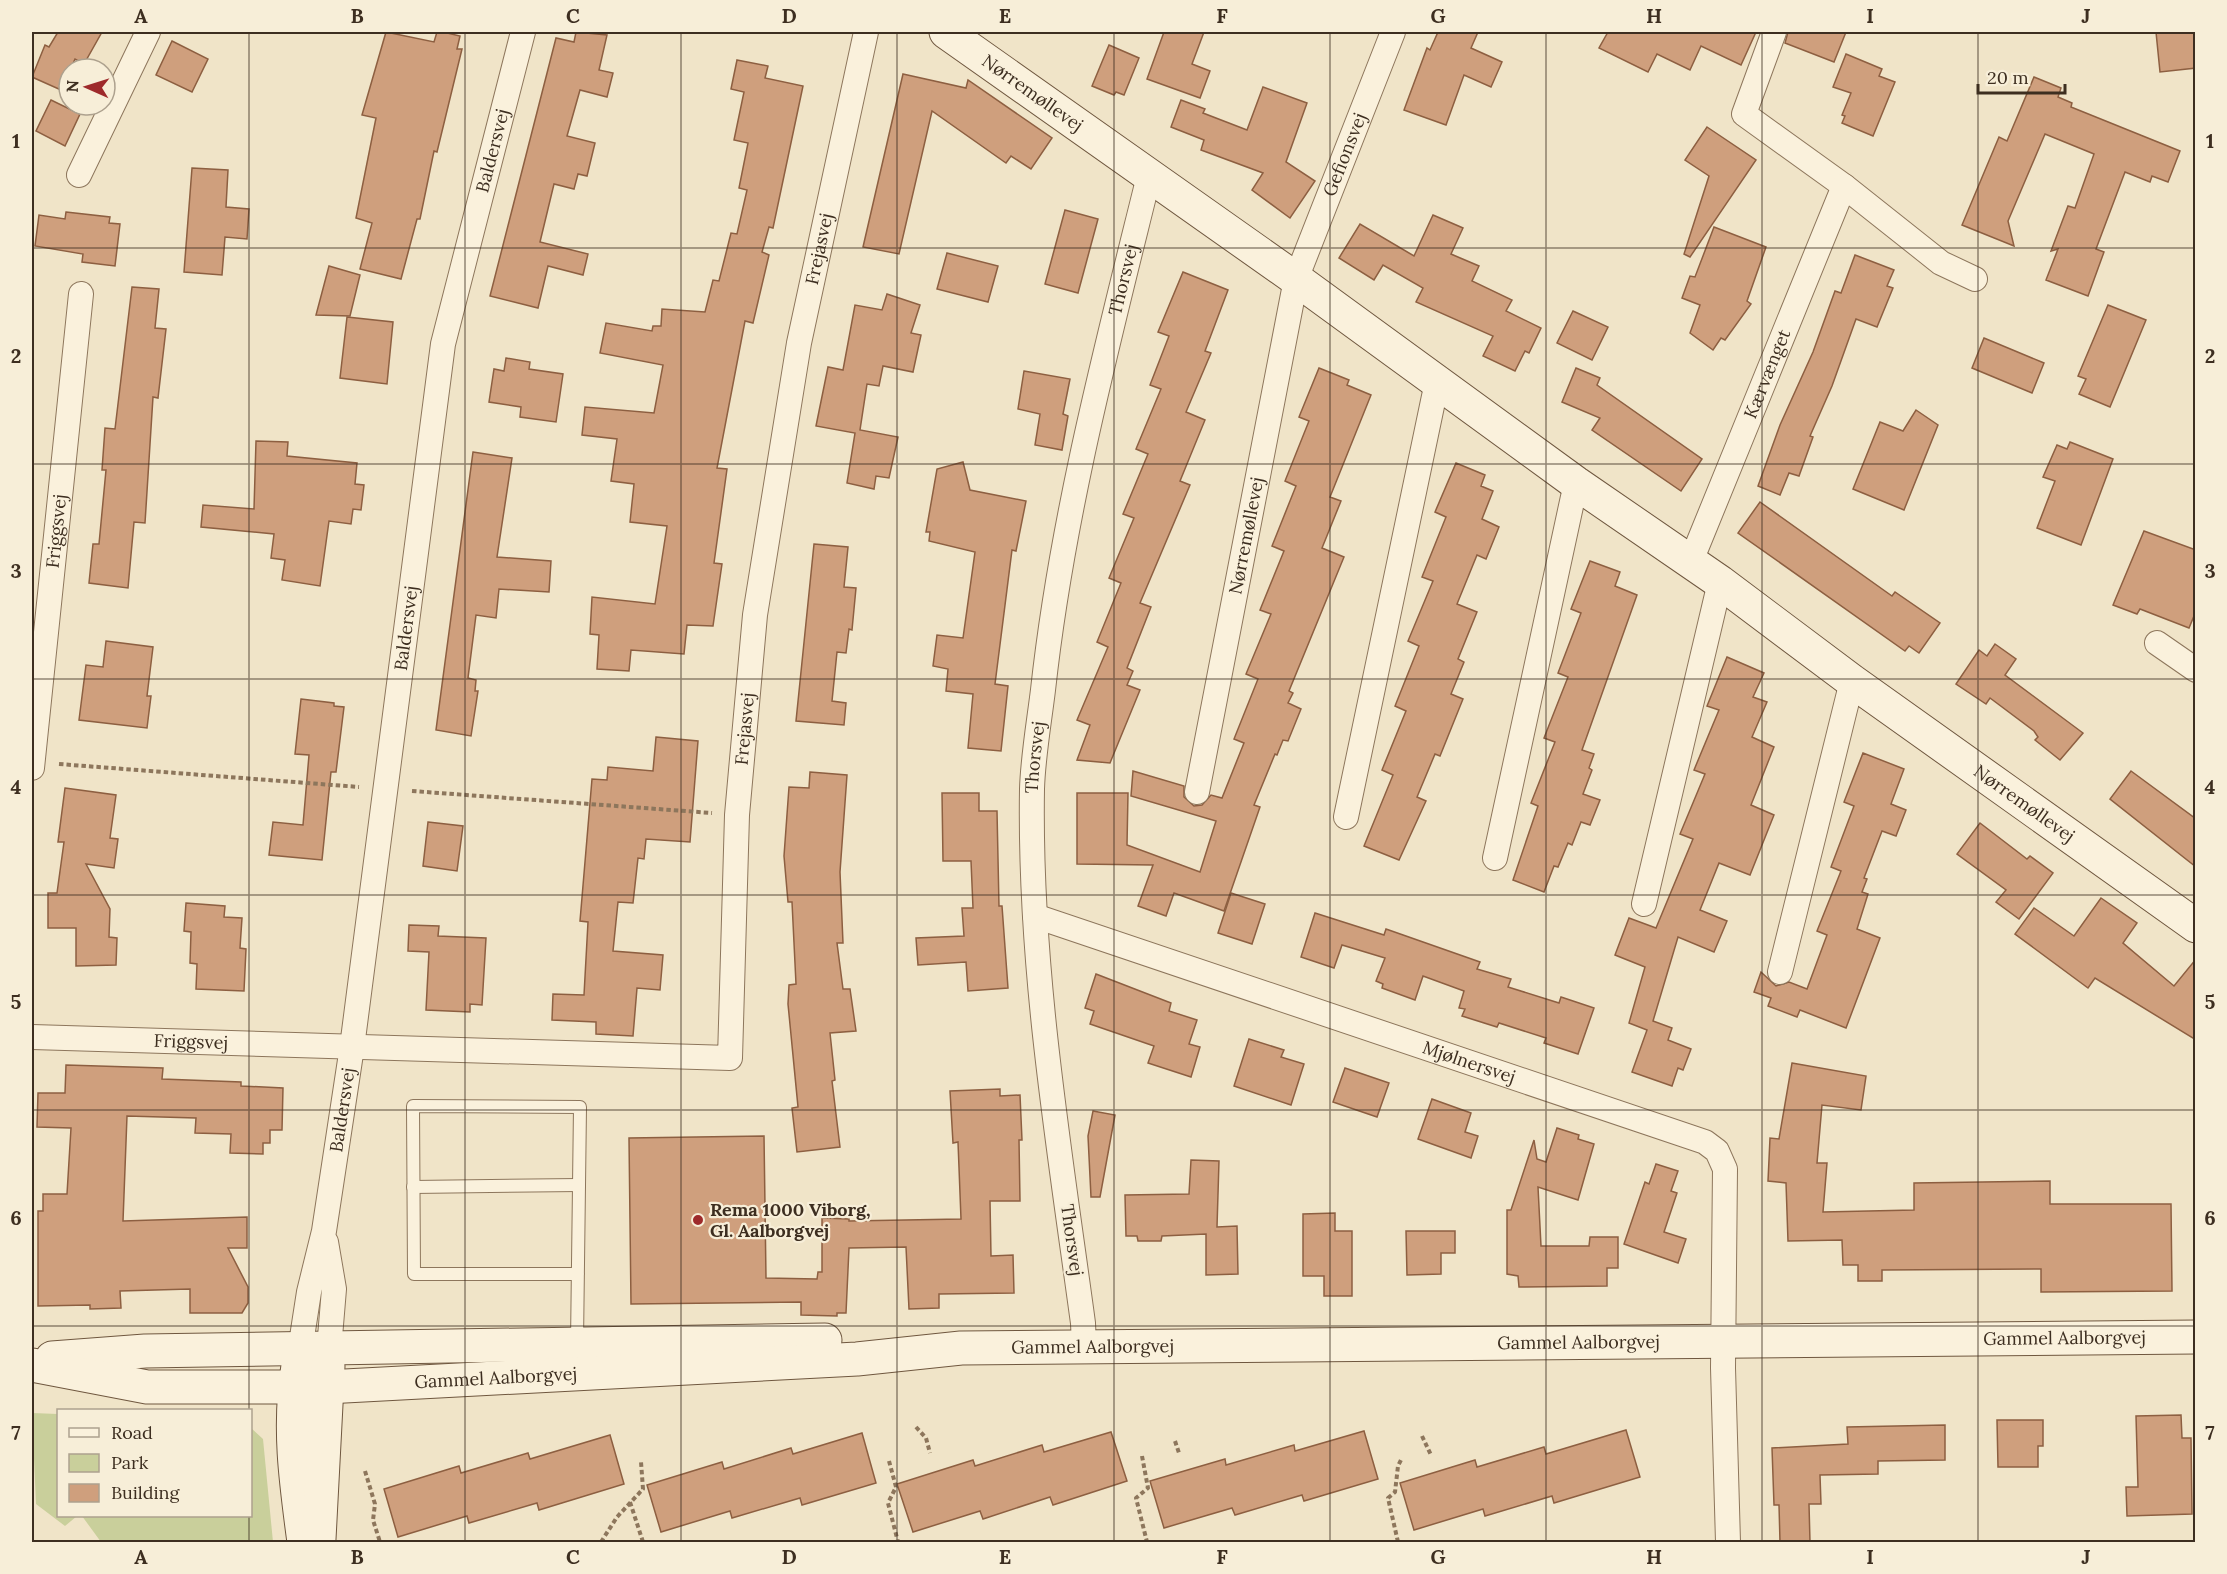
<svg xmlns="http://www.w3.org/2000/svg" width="2227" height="1574" font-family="Lora,serif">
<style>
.green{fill:#c9cf9b}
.building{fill:#cf9f7d;stroke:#8d5f41;stroke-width:1.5}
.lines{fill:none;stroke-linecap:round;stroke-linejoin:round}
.lane-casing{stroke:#8d765c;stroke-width:14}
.street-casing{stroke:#8d765c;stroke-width:26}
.secondary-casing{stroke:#6f573f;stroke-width:35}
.path{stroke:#8d765c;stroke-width:4;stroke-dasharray:4.5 3;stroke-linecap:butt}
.lane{stroke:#faf1dc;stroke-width:12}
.street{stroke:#faf1dc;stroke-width:24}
.secondary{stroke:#faf1dc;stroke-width:33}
.grid{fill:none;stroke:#3d2e20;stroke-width:1.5;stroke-opacity:0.55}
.poi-dot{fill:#9e2a2b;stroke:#f7eed8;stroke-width:2}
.labels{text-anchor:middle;stroke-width:4.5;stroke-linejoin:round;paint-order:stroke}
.street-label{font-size:18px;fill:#3d2e20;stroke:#f7eed8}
.poi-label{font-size:18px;font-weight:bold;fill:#3d2e20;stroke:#f7eed8;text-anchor:start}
.neatline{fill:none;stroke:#3d2e20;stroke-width:2}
.grid-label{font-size:20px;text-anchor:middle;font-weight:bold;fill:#3d2e20}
</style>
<rect width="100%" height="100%" fill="#f0e4c8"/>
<g class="green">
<path d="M32,1413l26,1v102h19l-12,10 -29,-22z"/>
<path d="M251,1428l12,11 10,103h-172l-19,-26h168z"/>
</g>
<g class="building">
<path d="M58,32h44l-18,32 -9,-5 -14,31 -29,-13 13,-32 4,2z"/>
<path d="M386,32l48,10 3,-10h6l17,4 -3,13h5l-25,103 -3,-1 -14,68h-3l-16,60 -41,-10 12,-46 -16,-5 20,-100 -14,-3z"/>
<path d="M576,32l31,3 -8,35 14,3 -6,24 -27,-7 -13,46 28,7 -8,33 -9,-2 -4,15 -20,-5 -14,58 48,12 -5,21 -35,-9 -10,42 -48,-12 66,-258 18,4z"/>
<path d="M1164,32h40l-12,32 18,7 -10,27 -53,-19z"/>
<path d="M1438,32h40l-7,16 31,14 -11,25 -27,-12 -18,50 -42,-15 23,-62 3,2z"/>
<path d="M1608,32h148l-15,33 -40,-19 -11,24 -33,-16 -9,18 -49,-24z"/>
<path d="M1788,32h58l-12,30 -49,-19z"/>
<path d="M2156,32h40v36l-36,4z"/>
<path d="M172,41l36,18 -16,33 -36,-17z"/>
<path d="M1109,45l30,13 -15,37 -8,-3 -2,3 -22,-9z"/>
<path d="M1846,54l36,15 -3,7 16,6 -22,54 -31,-13 3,-7 -3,-1 9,-22 -18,-6z"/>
<path d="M737,60l31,6 -3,12 38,8 -30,142 -4,-1 -7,25 7,3 -16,68 -8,-2 -28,147 10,1 -13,94 8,1 -9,62 -26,-1 -3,29 -53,-4 -2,21 -32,-2 2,-34 -9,-1 2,-37 63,7 12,-78 -37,-4 4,-38 -23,-3 6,-42 -35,-4 3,-28 69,6 9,-48 -63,-12 6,-30 46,8 1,-5h8l1,-17 43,3 8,-32 6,1 12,-48 6,1 10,-44 -8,-2 9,-45 -14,-3 10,-48 -13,-3z"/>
<path d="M903,74l63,14 2,-8 84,58 -21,31 -20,-13 -5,7 -74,-52 -33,143 -36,-7z"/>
<path d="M2034,77l27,11 -3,9 14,6 -1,4 109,44 -12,31 -16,-6 -2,6 -25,-10 -29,77 8,3 -16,44 -42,-16 12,-31 -7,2 17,-45 7,2 19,-54 -49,-20 -37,87 6,25 -52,-21 37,-88 8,4z"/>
<path d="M1263,87l44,16 -21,59 29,19 -25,37 -38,-28 11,-17 -62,-23 3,-10 -33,-13 10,-27 24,9 -2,4 44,17z"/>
<path d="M51,100l29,14 -15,32 -29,-15z"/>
<path d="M1707,127l49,33 -66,97 -6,-3 25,-78 -24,-16z"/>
<path d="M192,168l36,2 -2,37 23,2 -2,30 -22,-2 -3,38 -38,-3z"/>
<path d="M1065,210l33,9 -20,74 -33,-9z"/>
<path d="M66,212l44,5 -1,6 11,1 -5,42 -33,-4 1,-8 -48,-8 4,-31 26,4z"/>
<path d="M1433,215l30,13 -12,26 28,12 -7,15 40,19 -6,11 35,17 -12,25 -4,-2 -10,20 -32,-15 10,-20 -77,-34 7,-14 -40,-23 -9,15 -35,-22 21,-34 54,32z"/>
<path d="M1714,227l52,20 -19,54 4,3 -26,36 -4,-2 -8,12 -23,-17 10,-28 -18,-7 8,-22 5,1z"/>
<path d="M947,253l51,13 -10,36 -51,-13z"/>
<path d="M1855,255l39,15 -7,16 6,2 -16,39 -21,-8 -24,67 -22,50 3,1 -14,39 -10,-3 -9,22 -22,-9 22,-61 33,-73 22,-61 6,2z"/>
<path d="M329,266l31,9 -10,41 -34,-1z"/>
<path d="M1183,272l45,18 -23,61 6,2 -25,59 19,8 -25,61 10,4 -50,118 11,4 -24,61 6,3 -6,14 13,5 -30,73 -33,-3 13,-35 -13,-5 31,-73 -11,-5 24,-59 -12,-5 25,-60 -11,-4 25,-60 -12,-5 25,-60 -11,-4 19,-49 -11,-4z"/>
<path d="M132,287l27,2 -4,39 11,1 -8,69 -5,-1 -8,126 -11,-1 -6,66 -39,-5 4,-39h6l7,-74h-4l3,-42 10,1z"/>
<path d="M887,294l33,11 -9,28 10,2 -8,37 -30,-6 -4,20 -12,-2 -7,46 38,7 -9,41 -13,-2 -2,13 -27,-6 8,-50 -39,-7 12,-59 15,3 12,-65 27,5z"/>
<path d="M2108,305l38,15 -36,87 -31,-13 7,-15 -8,-3z"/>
<path d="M1573,311l35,16 -16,33 -35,-17z"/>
<path d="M347,317l46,5 -6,62 -47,-6z"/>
<path d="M1984,338l60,25 -12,30 -60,-25z"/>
<path d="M506,358l24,4 -1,7 34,5 -7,48 -36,-5 1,-10 -32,-5 5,-33 10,2z"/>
<path d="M1319,368l30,12 -2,5 24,10 -41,102 11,4 -19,47 22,9 -55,134 4,2 -5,10 13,6 -13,32 -5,-1 -6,15 -2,-1 -21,51 6,2 -36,104 -50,-18 -8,23 -28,-10 15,-41 -76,-1v-71h51l-1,52 73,27 16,-51 -85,-25 2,-25 51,15v11l10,9 8,-1 9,-10 11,3 22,-55 -10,-4 24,-60 -12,-5 25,-60 -11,-4 24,-59 -12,-5 24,-60 -11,-5 24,-60 -10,-4z"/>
<path d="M1576,368l24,10 -3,7 105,74 -21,32 -89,-61 8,-12 -38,-16z"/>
<path d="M1024,371l46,8 -7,35 5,2 -6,34 -27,-5 5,-31 -22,-5z"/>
<path d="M1916,410l22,15 -34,85 -51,-21 27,-67 23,9z"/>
<path d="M256,441l32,1 -1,14 70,7 -2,21 9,1 -3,25 -8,-1 -2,15 -22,-3 -9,65 -38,-6 3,-20 -14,-2 3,-24 -73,-7 2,-22 51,4z"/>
<path d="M2070,442l43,17 -32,86 -44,-17 18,-47 -12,-4 14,-32 10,4z"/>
<path d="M473,452l39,6 -15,99 54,4 -2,31 -50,-3 -3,29 -20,-3 -8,63 8,2 -1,11h3l-7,45 -35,-6z"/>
<path d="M963,462l7,28 56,11 -10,50 -4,-1 -17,134 13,2 -7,65 -33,-3 5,-54 -27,-3 2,-22 -15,-3 4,-31 26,3 12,-86 -46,-11 1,-9h-4l11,-63z"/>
<path d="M1456,463l29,12 -4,11 12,5 -11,28 17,8 -13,32 -9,-4 -20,49 20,8 -19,47 6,3 -13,32 12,5 -23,57 -5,-2 -18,43 9,4 -27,59 -35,-14 29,-71 -11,-5 24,-59 -11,-5 24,-60 -11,-5 25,-60 -11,-4 24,-60 -11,-5z"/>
<path d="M1760,502l132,94 3,-4 45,31 -21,30 -10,-7 -4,5 -167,-118z"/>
<path d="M2144,531l52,19v61l-7,17 -49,-19 -3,5 -24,-9z"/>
<path d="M814,544l34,3 -4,40 12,1 -4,42 -3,-1 -3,24 -9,-1 -5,49 14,2 -2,22 -48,-4z"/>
<path d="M1590,561l30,11 -5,14 22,9 -55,155 12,4 -5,14 3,2 -9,24 17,6 -10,25 -9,-3 -9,23 -4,-2 -10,24 -4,-1 -10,26 -31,-12 25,-74 -7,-3 24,-61 -11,-4 24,-61 -10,-4 23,-60 -10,-4z"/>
<path d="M106,641l47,6 -6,49h4l-4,32 -68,-8 7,-55 17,2z"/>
<path d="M1995,644l21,15 -11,16 78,58 -23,27 -25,-20 3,-3 -4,-6 -44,-33 -4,6 -30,-20 23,-34 8,6z"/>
<path d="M1727,657l37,16 -11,24 14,5 -15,35 22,10 -23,58 23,10 -24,60 -31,-12 -19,47 27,11 -13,31 -36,-15 -25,84 19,7 -4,12 23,9 -8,21 -5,-2 -6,18 -40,-14 15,-42 -18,-7 16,-56 -30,-12 14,-37 27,10 37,-89 -13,-5 25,-60 -11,-4 25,-60 -12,-4z"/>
<path d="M301,699l33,4v3l10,1 -8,65h-5l-9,88 -53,-5 4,-33 30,3 6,-70 -14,-1z"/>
<path d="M656,737l42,4 -8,101 -44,-3 -2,20 -6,-1 -5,45 -15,-1 -5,49 50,4 -3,35 -23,-2 -4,48 -37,-2v-12l-44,-2 1,-26 31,1 4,-73 -8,-1 12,-142 15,1 1,-13 45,4z"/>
<path d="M1863,753l41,16 -13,35 15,6 -10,26 -14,-5 -18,47 3,1 -5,13 6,2 -11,35 23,9 -34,90 -46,-18 -3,7 -29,-11 3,-8 -17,-6 7,-20 15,14 13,-4 18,7 20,-54 -10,-4 24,-60 -10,-4 23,-61 -10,-4z"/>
<path d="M2131,771l65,48v48l-86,-68z"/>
<path d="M810,772l37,3 -7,97 3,71h-6l6,46h7l6,42 -26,2 5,47 -3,1 8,66 -43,5 -5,-44 6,-1 -10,-103 1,-19 7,-1 -4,-82h-4l-4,-46 5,-69 20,1z"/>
<path d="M65,788l51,7 -6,43 8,1 -4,29 -28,-4 24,45 -1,28 8,1 -1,27 -40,1v-38h-28v-35h9l7,-51h-6z"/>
<path d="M942,793h37v18h18l2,95h3l6,82 -40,3 -2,-29 -48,3 -2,-27 48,-2 -2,-28h11l-2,-47h-28z"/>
<path d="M428,822l35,4 -6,45 -34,-5z"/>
<path d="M1980,823l47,36 3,-3 23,17 -34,46 -23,-17 10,-12 -49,-36z"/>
<path d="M1231,893l34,11 -13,40 -34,-11z"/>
<path d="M2101,898l36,25 -14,20 51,43 22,-27v81l-101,-62 -7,10 -73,-54 19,-26 40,28z"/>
<path d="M186,903l39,3 -1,11 18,1 -2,30 6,1 -2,42 -48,-2 1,-25 -7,-1 1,-31 -7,-1z"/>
<path d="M1315,913l69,22 2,-6 94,33 -3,7 34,10 -3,8 51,16 2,-6 33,11 -16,46 -34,-11 2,-5 -47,-15 -2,4 -35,-11 3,-7 -6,-1 5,-17 -41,-15 -8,24 -33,-12 1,-4 -7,-3 9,-23 -43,-13 -8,23 -33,-11z"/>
<path d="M409,925l30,1 -1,10 48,2 -4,67 -12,-1v8l-44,-2 3,-58 -21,-1z"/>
<path d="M1096,974l75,29 -2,8 28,9 -8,24 11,3 -9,30 -43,-14 6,-17 -64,-22 4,-13 -9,-3z"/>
<path d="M1249,1039l35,11 -3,7 23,7 -13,41 -57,-19z"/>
<path d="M1792,1063l74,13 -5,34 -39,-5 -5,58h10l-4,49 91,-2v-27l136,-2v23h121l1,87 -131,1v-23l-159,1v11h-24v-16h-15l-1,-25 -54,1 -2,-58 -18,-2 2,-43 9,1z"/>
<path d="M66,1065l97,3 -1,11 79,3v4l42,2 -1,42h-12v13h-7v11l-33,-1 1,-19 -36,-1 1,-15 -69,-2 -4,105 124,-4v31h-19l20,39v16l-6,10h-52v-24l-70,2 1,17 -31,1v-4l-52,1v-95h5v-17h24l4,-66 -34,-1 1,-34h27z"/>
<path d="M1345,1068l44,15 -12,34 -44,-15z"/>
<path d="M1000,1089v7l20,-1 2,45h-3l1,61h-30l1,55 22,-1 1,38 -75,1v14l-30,1 -3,-62 -57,1 -3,65h-9v3l-36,-1v-13l-170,2 -2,-166 135,-2 2,142 51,1 1,-7h4v-54l27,1v2l112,-2 -3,-77 -5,1 -3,-52z"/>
<path d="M1432,1099l39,14 -6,19 13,4 -7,22 -53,-19z"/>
<path d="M1093,1111l22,4 -15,82h-9l-3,-61z"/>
<path d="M1557,1128l22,7 -1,4 16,5 -16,56 -40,-13 3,59h48l1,-9h28v31h-11v18l-88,1 -1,-11 -11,-2v-64h4l23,-70 3,19 9,3z"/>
<path d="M1191,1160l28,1 -2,66 20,-1 1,48 -32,1v-41l-44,2 -1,5h-23l-1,-5h-11l-1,-41 64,-1z"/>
<path d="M1656,1164l22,7 -7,20 6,2 -13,39 22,7 -8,24 -54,-19 21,-62 4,2z"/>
<path d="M1335,1213v18h17v65h-28v-20h-21v-62z"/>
<path d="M1406,1231h49v22h-14v21l-34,1z"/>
<path d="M2181,1415l1,23h9l1,76 -65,2 -1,-29h12l-2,-71z"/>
<path d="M1997,1420h46v26h-5v21h-40z"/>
<path d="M1945,1425v35l-67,1v13l-58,1 1,29h-12l1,38h-30l-1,-37h-5l-2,-57 76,-4 -1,-17z"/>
<path d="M1626,1430l14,47 -86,26 -2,-7 -67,20 -2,-7 -69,21 -14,-47 75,-23 2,7 67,-20 2,7z"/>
<path d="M1364,1431l14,48 -74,22 -2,-6 -67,20 -3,-7 -68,20 -14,-47 75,-22 1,6 68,-20 1,6z"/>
<path d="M1111,1432l16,49 -74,24 -3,-8 -67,22 -3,-8 -67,21 -16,-48 76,-24 2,6 67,-21 2,7z"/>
<path d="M862,1433l14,50 -74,22 -2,-7 -68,20 -2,-7 -69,21 -14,-47 75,-23 2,7 67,-21 2,6z"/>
<path d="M610,1435l14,49 -85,26 -2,-7 -68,20 -2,-7 -69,21 -14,-48 75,-23 2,7 67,-20 2,6z"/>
</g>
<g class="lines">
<defs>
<g id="lane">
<path d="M413,1187l166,-2"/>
<path d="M577,1342l3,-235 -167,-1 1,168h164"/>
</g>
<g id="street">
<path d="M1774,32l-30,82 100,72 97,77 34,16"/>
<path d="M79,175l69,-143"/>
<path id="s1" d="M1691,561l153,-375"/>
<path d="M2157,643l39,27"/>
<path id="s2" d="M32,768l49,-474"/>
<path id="s3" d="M1197,792l99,-513 97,-247"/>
<path d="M1346,817l91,-435"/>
<path d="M1495,858l81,-375"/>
<path d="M1644,904l76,-322"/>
<path id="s4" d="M1035,916l670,226 12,9 8,18 -2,199 5,174"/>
<path d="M1780,972l72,-291"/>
<path id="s5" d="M32,1037l698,21 7,-243 18,-200 44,-272 67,-311"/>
<path d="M326,1242l8,47 -5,60"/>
<path id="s6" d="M1084,1346l-1,-23c-24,-177 -54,-355 -51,-534 1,-33 7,-66 11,-99 19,-174 64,-344 106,-514"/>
<path id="s7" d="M300,1350l9,-58 15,-61 28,-184 91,-703 80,-312"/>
</g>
<g id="secondary">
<path id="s8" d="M946,32l350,247 280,204 144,99 132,99 344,245"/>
<path d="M52,1358l93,-7 680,-11"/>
<path id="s9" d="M32,1365l115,22h179l531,-28 104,-11 1235,-11"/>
<path d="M298,1366c-10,60 -2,117 6,176"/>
<path d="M319,1539l9,-173"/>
</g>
</defs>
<use href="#lane" class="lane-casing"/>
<use href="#street" class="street-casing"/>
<use href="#secondary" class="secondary-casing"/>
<g class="path">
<path d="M59,764l300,23"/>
<path d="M412,791l300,22"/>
<path d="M916,1427l10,11 4,15"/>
<path d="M1422,1436l9,19"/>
<path d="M1175,1441l4,12"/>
<path d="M1142,1456l6,32 -12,10 11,44"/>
<path d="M889,1461l7,26 -8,16 10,39"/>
<path d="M365,1471l10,33 -2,16 7,22"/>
<path d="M630,1502l13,40"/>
<path d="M601,1542l16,-25 26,-28 -2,-27"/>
<path d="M1398,1542l-10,-44 7,-6 3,-26 3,-6"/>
</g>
<use href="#lane" class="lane"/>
<use href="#street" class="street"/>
<use href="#secondary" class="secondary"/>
</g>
<path class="grid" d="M249,32v1378M465,32v1510M681,32v1510M897,32v1510M1114,32v1510M1330,32v1510M1546,32v1510M1762,32v1510M1978,32v1510M32,248h2164M32,464h2164M32,679h2164M32,895h2164M32,1110h2164M32,1326h2164M249,1516v26"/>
<circle class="poi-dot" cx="698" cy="1220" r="6"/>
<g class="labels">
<g class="street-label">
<text dy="6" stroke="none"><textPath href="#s8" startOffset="106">Nørremøllevej</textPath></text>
<text dy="6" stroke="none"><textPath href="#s7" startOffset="1216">Baldersvej</textPath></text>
<text dy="6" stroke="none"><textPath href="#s3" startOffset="656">Gefionsvej</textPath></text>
<text dy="6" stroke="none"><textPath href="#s5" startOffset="1514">Frejasvej</textPath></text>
<text dy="6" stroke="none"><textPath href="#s6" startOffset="1078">Thorsvej</textPath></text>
<text dy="6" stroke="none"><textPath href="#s1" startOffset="202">Kærvænget</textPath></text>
<text dy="6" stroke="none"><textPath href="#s2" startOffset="238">Friggsvej</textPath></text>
<text dy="6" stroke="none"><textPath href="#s3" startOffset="261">Nørremøllevej</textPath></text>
<text dy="6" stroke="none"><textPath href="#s7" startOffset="730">Baldersvej</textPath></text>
<text dy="6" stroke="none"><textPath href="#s5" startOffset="1028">Frejasvej</textPath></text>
<text dy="6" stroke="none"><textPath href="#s6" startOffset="592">Thorsvej</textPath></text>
<text dy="6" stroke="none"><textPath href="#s8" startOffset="1326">Nørremøllevej</textPath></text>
<text dy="6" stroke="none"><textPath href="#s5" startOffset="159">Friggsvej</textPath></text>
<text dy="6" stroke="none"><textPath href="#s4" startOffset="458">Mjølnersvej</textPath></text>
<text dy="6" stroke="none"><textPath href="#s7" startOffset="244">Baldersvej</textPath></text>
<text transform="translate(1072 1240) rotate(82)" y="6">Thorsvej</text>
<text dy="6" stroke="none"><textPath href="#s9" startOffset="2036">Gammel Aalborgvej</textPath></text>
<text dy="6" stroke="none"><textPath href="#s9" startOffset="1550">Gammel Aalborgvej</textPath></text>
<text dy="6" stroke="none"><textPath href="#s9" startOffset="1064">Gammel Aalborgvej</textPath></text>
<text dy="6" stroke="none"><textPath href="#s9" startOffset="466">Gammel Aalborgvej</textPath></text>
</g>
<g class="poi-label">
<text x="710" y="1216">Rema 1000 Viborg,<tspan x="710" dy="21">Gl. Aalborgvej</tspan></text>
</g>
</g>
<rect width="2227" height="1574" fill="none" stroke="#f7eed8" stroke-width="66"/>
<rect x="57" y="1409" width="195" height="108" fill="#f7eed8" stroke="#ada18e" stroke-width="1.5"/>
<rect x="69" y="1428" width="30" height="9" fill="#faf1dc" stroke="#ada18e" stroke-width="1.5"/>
<text x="111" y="1439" font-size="18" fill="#3d2e20">Road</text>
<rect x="69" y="1454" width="30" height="18" fill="#c9cf9b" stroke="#ada18e" stroke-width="1.5"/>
<text x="111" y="1469" font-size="18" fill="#3d2e20">Park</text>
<rect x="69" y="1484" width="30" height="18" fill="#cf9f7d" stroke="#ada18e" stroke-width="1.5"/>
<text x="111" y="1499" font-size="18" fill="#3d2e20">Building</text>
<g transform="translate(87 87) rotate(273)"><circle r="28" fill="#f7eed8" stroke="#ada18e" stroke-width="1.5"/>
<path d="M0-4.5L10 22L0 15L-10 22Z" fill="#9e2a2b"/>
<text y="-9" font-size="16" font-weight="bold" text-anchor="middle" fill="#3d2e20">N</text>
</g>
<path d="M1978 84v9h87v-9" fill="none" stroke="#3d2e20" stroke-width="3"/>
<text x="1987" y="84" font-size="18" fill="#3d2e20" stroke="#f7eed8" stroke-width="4.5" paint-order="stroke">20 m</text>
<rect x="33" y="33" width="2161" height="1508" class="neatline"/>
<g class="grid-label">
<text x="141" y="23">A</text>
<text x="357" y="23">B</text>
<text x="573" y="23">C</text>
<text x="789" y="23">D</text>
<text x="1005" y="23">E</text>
<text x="1222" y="23">F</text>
<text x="1438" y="23">G</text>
<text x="1654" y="23">H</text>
<text x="1870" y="23">I</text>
<text x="2086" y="23">J</text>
<text x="16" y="148">1</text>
<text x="2210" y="148">1</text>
<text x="16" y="363">2</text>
<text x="2210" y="363">2</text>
<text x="16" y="578">3</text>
<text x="2210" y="578">3</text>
<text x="16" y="794">4</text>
<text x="2210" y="794">4</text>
<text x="16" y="1009">5</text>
<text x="2210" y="1009">5</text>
<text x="16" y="1225">6</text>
<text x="2210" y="1225">6</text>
<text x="16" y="1440">7</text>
<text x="2210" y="1440">7</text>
<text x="141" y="1564">A</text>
<text x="357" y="1564">B</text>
<text x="573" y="1564">C</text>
<text x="789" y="1564">D</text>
<text x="1005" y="1564">E</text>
<text x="1222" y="1564">F</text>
<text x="1438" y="1564">G</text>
<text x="1654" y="1564">H</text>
<text x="1870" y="1564">I</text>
<text x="2086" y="1564">J</text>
</g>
</svg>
